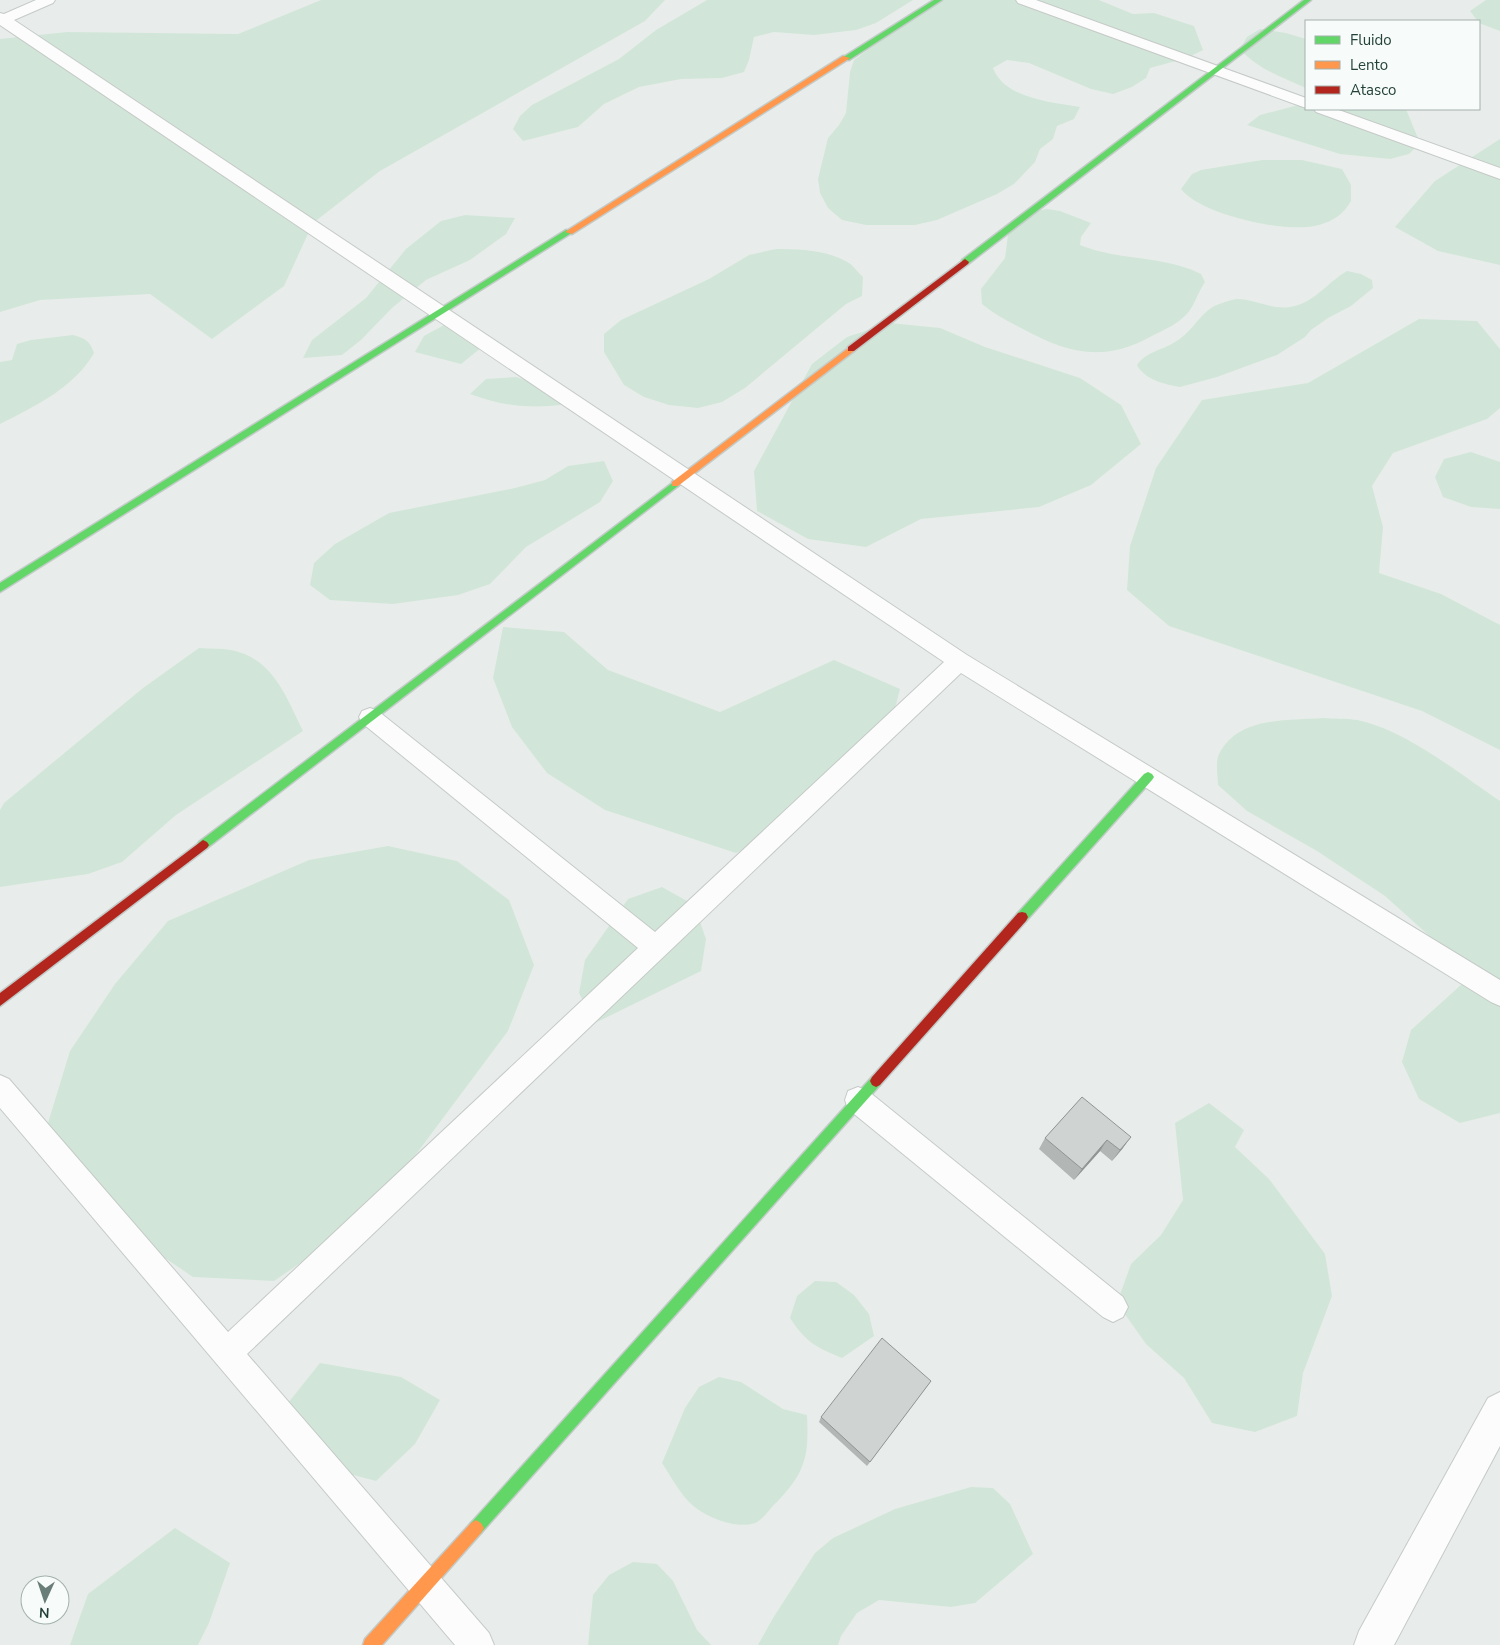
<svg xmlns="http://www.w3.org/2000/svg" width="1500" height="1645" font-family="'Nunito Sans',sans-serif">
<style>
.green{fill:#d1e6d8}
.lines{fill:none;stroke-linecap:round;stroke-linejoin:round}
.lane-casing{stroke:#c5cac8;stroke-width:2}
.street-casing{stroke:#c5cac8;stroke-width:2}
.fast-casing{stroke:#c3cbc8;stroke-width:3}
.slow-casing{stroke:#c3cbc8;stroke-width:3}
.jam-casing{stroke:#c3cbc8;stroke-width:3}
.lane{fill:#fcfcfc;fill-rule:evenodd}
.street{fill:#fcfcfc;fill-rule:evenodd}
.fast{fill:#63d668;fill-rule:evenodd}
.slow{fill:#ff974d;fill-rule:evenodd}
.jam{fill:#b3261e;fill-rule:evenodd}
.wall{fill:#b2b6b5}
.shaded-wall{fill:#919493}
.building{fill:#cfd4d2;stroke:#919493}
</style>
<rect width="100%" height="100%" fill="#e8edeb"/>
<g class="green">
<path d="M321,0h344l-20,21 -265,150 -67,52 -29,63 -72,53 -62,-45 -110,6 -40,12v-273l67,-7 171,2z"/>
<path d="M707,0h206l-37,23 -20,7 -42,5 -40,-3 -20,5 -5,23 -5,12 -22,6 -41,1 -42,8 -35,17 -26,23 -55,14 -10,-12 7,-13 12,-11 87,-46 37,-29z"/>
<path d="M935,0h164l34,14 21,-1 40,13 9,24 -16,8 -37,10 -4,10 -14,9 -19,7 -22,-5 -62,-26 -22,-3 -14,8c12,31 58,34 87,39l-6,12 -17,7 -4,13 -13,10 -5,13 -21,22 -17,10 -60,26 -22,5h-49l-24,-5 -14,-12 -8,-15 -2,-14 10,-41 11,-13 7,-12 4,-41 4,-12z"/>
<path d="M1486,0h14v31l-21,-8 -9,-12z"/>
<path d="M1260,29l26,4 20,6v49c-24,-11 -49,-19 -66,-39l7,-12z"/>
<path d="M1306,103v6h100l14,34 -11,11 -19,5 -50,-5 -93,-29 13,-10z"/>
<path d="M1500,139v126l-62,-14 -43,-24 40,-46z"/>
<path d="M1262,160h40l40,9 9,16v16c-7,13 -18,20 -32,24 -32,9 -118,-10 -138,-36l11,-15 9,-4z"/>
<path d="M1047,209l13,2 31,12 -10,14 -1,8c39,16 83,10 121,29l4,8c-7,10 -11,25 -19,33 -11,11 -23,15 -36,22 -48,26 -83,16 -129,-9 -14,-7 -27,-14 -39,-24l-1,-15 24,-31 4,-31 26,-16z"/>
<path d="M465,215l50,3 -9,16 -36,26 -44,20 -34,28 -31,32 -19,15 -39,3 9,-18 54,-42 40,-49 35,-28z"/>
<path d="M776,249c24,0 52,1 73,14 5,3 9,10 14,14l-1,19 -16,8 -101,84 -23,14 -24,6 -29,-3 -25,-8 -20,-12 -20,-33v-18l17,-14 88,-41 40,-24z"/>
<path d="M1347,271l14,3 11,6 1,8 -22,18 -23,12 -17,12 -6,7 -28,18 -60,22 -37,10c-16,-3 -35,-7 -43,-22 10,-14 24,-14 38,-23 15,-8 23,-25 36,-34 6,-4 19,-8 26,-9 18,0 35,11 53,8 23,-3 38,-25 57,-36z"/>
<path d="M1419,319l58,2 23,28v59l-13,11 -94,34 -21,33 11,41 -4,46 62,21 59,31v125l-78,-39 -253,-85 -42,-36 3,-44 26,-78 46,-68 106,-17z"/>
<path d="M890,323l50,5 45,19 95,31 41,27 20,39 -50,41 -52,22 -118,12 -55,28 -58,-8 -51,-28 -3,-40 58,-107 35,-27z"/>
<path d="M446,324l41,19 -26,21 -46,-12 9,-16z"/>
<path d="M73,335c12,3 17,6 21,18 -19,34 -60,54 -94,71v-62l12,-2 5,-16 14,-4z"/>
<path d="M516,377l52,15 1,12c-35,5 -65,3 -99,-10l16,-15z"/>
<path d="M1471,452l29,10v47l-29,-2 -28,-10 -8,-20 9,-18z"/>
<path d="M604,461l9,20 -13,21 -74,45 -36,37 -32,11 -65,9 -63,-4 -20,-15 4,-22 21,-19 54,-31 126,-25 30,-8 23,-14z"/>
<path d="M503,627l61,5 44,38 112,42 114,-52 66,29 -13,51 -88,87 -63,26 -131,-43 -58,-37 -35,-46 -19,-49z"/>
<path d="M199,648c11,1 22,0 32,2 42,8 55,47 72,81l-127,84 -54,47 -34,12 -88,13v-77l4,-7 139,-115z"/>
<path d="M1323,718c11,1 23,0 34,2 47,9 103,54 143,81v312l-40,10 -41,-24 -17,-37 9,-32 51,-46 -17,-34 -60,-54 -68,-45 -70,-40 -29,-26c0,-8 -3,-23 1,-31 20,-38 67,-33 104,-36z"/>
<path d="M388,846l69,15 52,39 25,65 -26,66 -100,134 -61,66 -73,50 -81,-4 -62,-42 -83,-112 22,-72 45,-67 53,-63 141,-61z"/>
<path d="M662,887l32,18 12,34 -5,32 -106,52 -16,-30 6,-33 43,-61z"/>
<path d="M1209,1103l35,27 -9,17 34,32 56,75 7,42 -29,77 -6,43 -42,16 -43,-9 -28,-45 -38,-34 -29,-41 14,-39 30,-29 22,-35 -8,-77z"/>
<path d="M815,1281l21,1 18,13 15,19 5,22 -32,22c-27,-11 -36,-16 -52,-40l7,-22z"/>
<path d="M320,1363l81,14 39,23 -25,44 -39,37 -45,-12 -43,-66z"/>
<path d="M719,1377l22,5 42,27 24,6c2,40 -1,57 -30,87 -6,5 -14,18 -22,21 -20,7 -53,-7 -67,-22 -10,-11 -18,-26 -26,-38l23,-55 14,-21z"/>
<path d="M971,1487l22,1 17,16 23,50 -58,49 -24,4 -72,-7 -22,13 -16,23 -3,9h-80l15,-27 42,-65 18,-15 62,-29z"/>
<path d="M175,1528l55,35 -21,60 -11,22h-128l18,-51z"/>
<path d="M633,1562l24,2 16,17 24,49 14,15h-123l5,-50 16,-20z"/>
</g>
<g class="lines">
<defs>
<g id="lane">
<path d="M36,0h19l-2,3 -39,17 953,635 533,325v26l-9,-4 -530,-329 -714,681 242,279 5,12h-39l-455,-537v-33l9,4 219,253 410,-384 -276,-225 -3,-6 3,-6 8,-3 8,3 277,221 289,-270 -944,-637v-12l4,1z"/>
<path d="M1016,0h20l270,98v10l-288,-105z"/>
<path d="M1314,109h22l164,59v11l-184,-67z"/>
<path d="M858,1087l10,4 255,206 5,10 -5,10 -10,5 -10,-5 -255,-208 -3,-9 3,-9z"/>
</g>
<path id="street" d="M1500,1392v54l-106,199h-40l5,-14 129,-233z"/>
<g id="fast">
<path d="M934,0h8l-93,60 -7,-2z"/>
<path d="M1304,0h7l-343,264h-6v-4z"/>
<path d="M566,230l7,2 -573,360v-9z"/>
<path d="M675,481l3,1v4l-471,362 -4,2 -4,-2 -2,-3 2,-3z"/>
<path d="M1148,772l4,2 2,3 -2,3 -126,141 -4,1 -4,-1 -2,-4 2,-4 126,-139z"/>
<path d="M876,1075l4,2 2,4 -2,4 -399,448 -5,3 -5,-3 -3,-5 3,-5 401,-446z"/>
</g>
<g id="slow">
<path d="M843,56l7,2 -278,176 -7,-2z"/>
<path d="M851,346l4,3 -1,2 -176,135h-6v-4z"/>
<path d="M476,1520l5,3 3,5 -3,5 -99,112h-19l2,-6 106,-116z"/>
</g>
<g id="jam">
<path d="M965,259l4,3 -1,2 -114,87h-6v-4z"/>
<path d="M203,840l4,2 2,3 -2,3 -207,158v-13z"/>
<path d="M1022,912l4,1 2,4 -2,4 -146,164 -4,2 -4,-2 -2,-4 2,-4 146,-164z"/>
</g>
</defs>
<use href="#lane" class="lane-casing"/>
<use href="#street" class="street-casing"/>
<use href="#fast" class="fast-casing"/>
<use href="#slow" class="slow-casing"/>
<use href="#jam" class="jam-casing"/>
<use href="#lane" class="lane"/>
<use href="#street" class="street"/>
<use href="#fast" class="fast"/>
<use href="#slow" class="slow"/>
<use href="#jam" class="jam"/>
</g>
<g class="wall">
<path d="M1082,1097l41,51 -11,13 -12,-10 -26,29 -35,-31 6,-11z"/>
<path d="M931,1381l-64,85 -48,-44 2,-5z"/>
</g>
<g class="shaded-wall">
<path d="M1131,1137l-8,11 -11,13 8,-11z"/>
<path d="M1107,1140l-7,11 -26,29 8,-11z"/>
</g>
<g class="building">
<path d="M1082,1097l49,40 -11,13 -13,-10 -25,29 -37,-31z"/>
<path d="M882,1338l49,43 -61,81 -49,-45z"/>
</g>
<rect x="1305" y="20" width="175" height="90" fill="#f7fbf9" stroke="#a3b1ad"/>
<rect x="1315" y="36" width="25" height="8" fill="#63d668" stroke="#a3b1ad"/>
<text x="1350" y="45" font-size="15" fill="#24423a">Fluido</text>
<rect x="1315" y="61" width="25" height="8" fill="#ff974d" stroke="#a3b1ad"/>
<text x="1350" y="70" font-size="15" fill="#24423a">Lento</text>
<rect x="1315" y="86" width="25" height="8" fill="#b3261e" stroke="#a3b1ad"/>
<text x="1350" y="95" font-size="15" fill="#24423a">Atasco</text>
<g transform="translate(45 1600) rotate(183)"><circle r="24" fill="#f7fbf9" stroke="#a3b1ad"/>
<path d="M0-4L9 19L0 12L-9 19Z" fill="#697e78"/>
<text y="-8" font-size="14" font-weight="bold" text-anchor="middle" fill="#24423a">N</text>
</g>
</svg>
